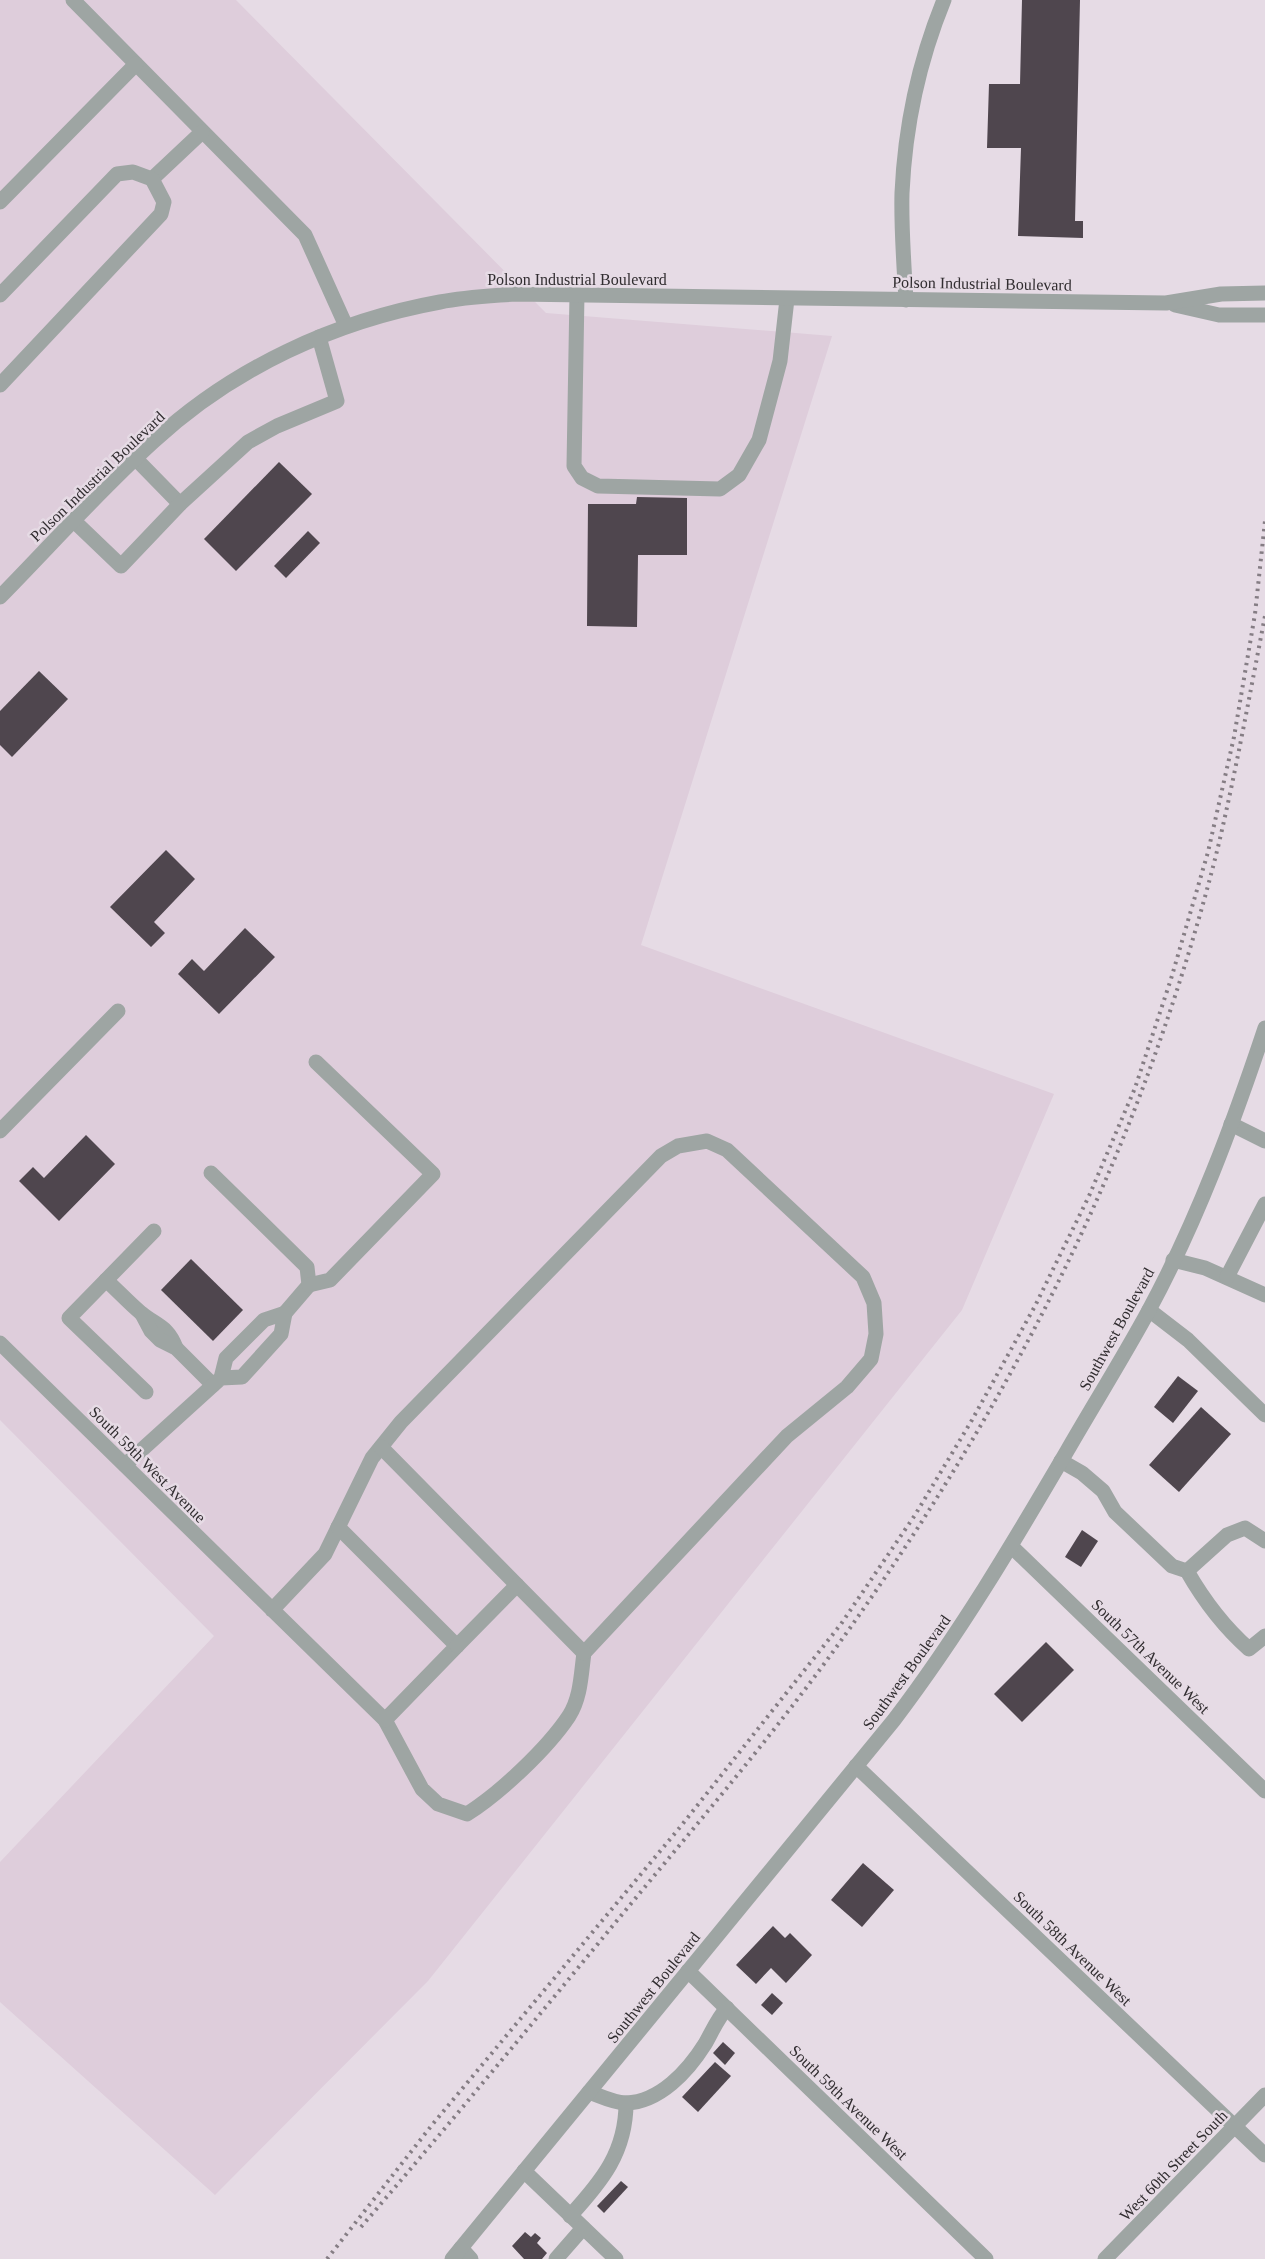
<svg xmlns="http://www.w3.org/2000/svg" width="1265" height="2259" font-family="'Times New Roman',serif">
<style>
.built{fill:#decddb}
.building{fill:#4f464e}
.lines{fill:none;stroke-linecap:round;stroke-linejoin:round}
.minor{stroke:#9ea5a3;stroke-width:15}
.rail{stroke:#857d84;stroke-width:4;stroke-dasharray:2.5 5;stroke-linecap:butt}
.labels{text-anchor:middle;stroke-width:5;stroke-linejoin:round;paint-order:stroke}
.street-label{font-size:16px;fill:#312d30;stroke:#e6dbe5}
</style>
<rect width="100%" height="100%" fill="#e6dbe5"/>
<path class="built" d="M0,0h236l310,313 286,23 -191,609 413,149 -92,216 -534,671 -213,214 -215,-193v-140l214,-226 -214,-216z"/>
<g class="building">
<path d="M1022,0h58l-5,221h8v17l-65,-2 3,-88h-34l2,-64h31z"/>
<path d="M279,462l33,32 -76,77 -32,-32z"/>
<path d="M637,497l50,1v57h-49l-1,72 -50,-1 1,-122h48z"/>
<path d="M308,531l12,12 -34,35 -12,-12z"/>
<path d="M39,671l29,28 -56,58 -12,-12v-34z"/>
<path d="M166,850l29,29 -41,43 11,11 -14,14 -41,-40z"/>
<path d="M245,928l30,29 -56,57 -41,-40 14,-15 12,12z"/>
<path d="M86,1135l29,29 -56,57 -40,-40 14,-14 11,11z"/>
<path d="M191,1259l52,51 -30,31 -52,-51z"/>
<path d="M1178,1376l20,15 -25,32 -19,-16z"/>
<path d="M1201,1407l30,27 -52,58 -30,-27z"/>
<path d="M1082,1530l16,11 -17,26 -16,-10z"/>
<path d="M1046,1642l28,28 -52,52 -28,-28z"/>
<path d="M863,1863l31,27 -32,37 -31,-27z"/>
<path d="M773,1926l12,12 5,-5 22,22 -26,28 -15,-15 -15,16 -20,-19z"/>
<path d="M772,1993l11,10 -11,12 -11,-10z"/>
<path d="M723,2042l12,11 -10,12 -12,-12z"/>
<path d="M715,2062l16,14 -33,36 -16,-15z"/>
<path d="M621,2181l7,6 -24,26 -7,-7z"/>
<path d="M525,2232l6,5 4,-4 6,5 -4,5 10,10 -5,6h-18l-12,-13z"/>
</g>
<g class="lines">
<g class="minor">
<path d="M73,0l232,235 41,91"/>
<path d="M152,179l50,-47"/>
<path d="M0,202l136,-138"/>
<path d="M577,294l-3,172 8,12 16,8 122,3 19,-14 20,-35 21,-79 7,-62"/>
<path d="M0,295l117,-121 16,-2 19,7 12,23 -3,12 -161,171"/>
<path d="M906,300c-2,-35 -5,-72 -4,-107 3,-66 17,-132 42,-193"/>
<path d="M1175,305l44,10h46"/>
<path d="M136,459l44,45"/>
<path d="M74,521l47,45 59,-62 68,-62 29,-16 60,-25 -18,-64"/>
<path d="M0,597c51,-52 100,-107 154,-156 79,-73 181,-120 286,-139 25,-5 50,-6 75,-8l651,9 55,-9 44,-1"/>
<path d="M1231,1124l34,17"/>
<path d="M0,1131l118,-120"/>
<path d="M211,1173l96,94 2,18 -24,28"/>
<path d="M1173,1260l32,8 60,27"/>
<path d="M1227,1277l38,-73"/>
<path d="M106,1280c12,11 23,23 35,33 16,13 27,13 35,35"/>
<path d="M309,1285l21,-5 103,-106 -117,-112"/>
<path d="M1149,1310l39,30 77,75"/>
<path d="M142,1314l9,17 9,9 16,8 37,37"/>
<path d="M0,1343l385,377 37,69 16,15 29,10c33,-21 80,-65 102,-98 12,-19 12,-42 15,-63l203,-217 60,-49 24,-28 5,-25 -2,-31 -11,-26 -136,-127 -20,-9 -29,5 -17,10 -260,266 -29,36 -47,96 -53,56"/>
<path d="M146,1392l-77,-74 85,-87"/>
<path d="M381,1447l203,206"/>
<path d="M1061,1461l21,12 21,18 12,21 57,54 15,5c16,28 37,56 62,78l16,-13"/>
<path d="M125,1465l96,-87 5,-20 38,-38 21,-7 -4,21 -39,43 -21,1"/>
<path d="M338,1527l119,119 -72,74"/>
<path d="M1012,1547l253,244"/>
<path d="M1187,1571l40,-36 18,-7 20,13"/>
<path d="M457,1646l60,-61"/>
<path d="M856,1766l409,389"/>
<path d="M688,1971l298,288"/>
<path d="M589,2092c11,4 25,11 37,11 34,-1 62,-32 79,-59 7,-12 12,-25 22,-36"/>
<path d="M524,2171l92,88"/>
<path d="M570,2216c32,-35 56,-64 56,-113"/>
<path d="M461,2248l10,11"/>
<path d="M452,2259l442,-539c66,-87 118,-175 173,-269 27,-47 56,-93 82,-141 48,-89 84,-186 116,-282"/>
<path d="M556,2259l27,-31"/>
<path d="M1105,2259l160,-164"/>
</g>
<g class="rail">
<path d="M361,2227c86,-100 170,-202 254,-304 80,-97 163,-193 235,-295 118,-167 220,-347 292,-538 29,-77 56,-162 76,-243 18,-76 32,-154 47,-231"/>
<path d="M327,2259l105,-134 249,-299 160,-202 74,-109 57,-95 63,-114 54,-110 46,-108 36,-109 37,-127 26,-115 21,-123 10,-93"/>
</g>
</g>
<g class="labels">
<g class="street-label">
<text x="577" y="285">Polson Industrial Boulevard</text>
<text transform="translate(982 283) rotate(1)" y="6">Polson Industrial Boulevard</text>
<text transform="translate(97 476) rotate(-44)" y="6">Polson Industrial Boulevard</text>
<text transform="translate(1116 1329) rotate(-61)" y="6">Southwest Boulevard</text>
<text transform="translate(148 1464) rotate(45)" y="6">South 59th West Avenue</text>
<text transform="translate(1151 1656) rotate(44)" y="6">South 57th Avenue West</text>
<text transform="translate(906 1672) rotate(-54)" y="6">Southwest Boulevard</text>
<text transform="translate(1073 1948) rotate(44)" y="6">South 58th Avenue West</text>
<text transform="translate(653 1987) rotate(-51)" y="6">Southwest Boulevard</text>
<text transform="translate(849 2102) rotate(44)" y="6">South 59th Avenue West</text>
<text transform="translate(1173 2165) rotate(-46)" y="6">West 60th Street South</text>
</g>
</g>
</svg>
